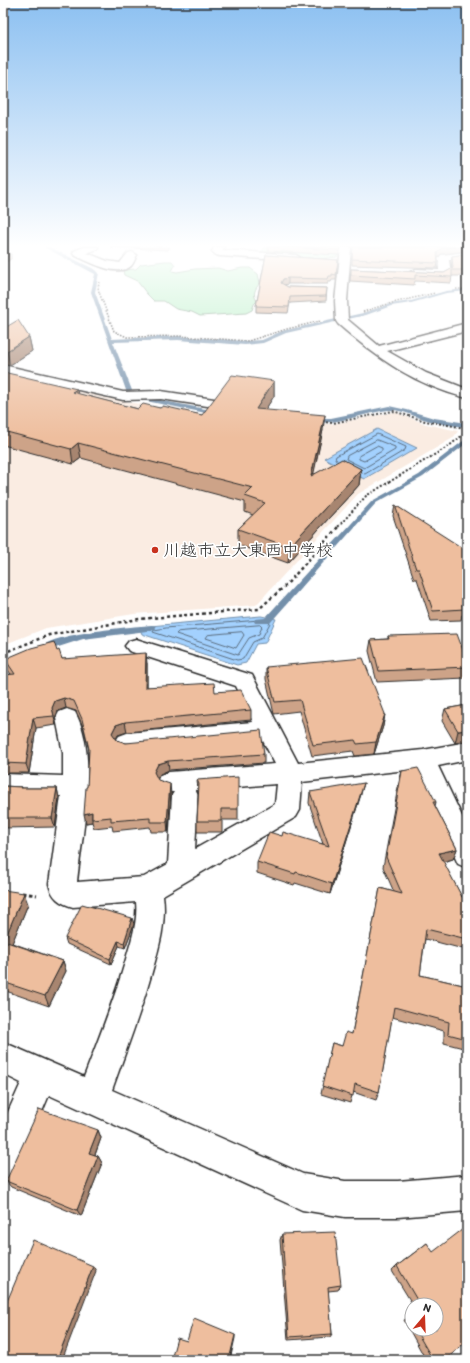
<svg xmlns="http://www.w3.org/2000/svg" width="470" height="1363" font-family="Itim,'Klee One',sans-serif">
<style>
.built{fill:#faece2}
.green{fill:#a5ebb7;stroke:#688b71}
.water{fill:#a3d1fe;stroke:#738faa}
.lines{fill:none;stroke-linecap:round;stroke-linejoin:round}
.shore{stroke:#5b6d7f;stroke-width:1}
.stream{fill:#738faa;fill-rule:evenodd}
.minor-casing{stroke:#2b2b2b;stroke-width:3}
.path-far3{stroke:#2b2b2b;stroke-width:1.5;stroke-dasharray:1.5 1.5;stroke-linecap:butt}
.path-far2{stroke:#2b2b2b;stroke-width:2;stroke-dasharray:2 2;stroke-linecap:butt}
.path-far1{stroke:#2b2b2b;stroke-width:2.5;stroke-dasharray:3 3;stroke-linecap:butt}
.path{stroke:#2b2b2b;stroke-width:3;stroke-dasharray:3.5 3.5;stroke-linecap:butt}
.minor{fill:#fff;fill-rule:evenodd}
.wall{fill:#cda388;stroke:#2b2b2b}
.shaded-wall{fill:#a7856f;stroke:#2b2b2b}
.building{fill:#eebe9e;stroke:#2b2b2b}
.poi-dot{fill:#c8321e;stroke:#fff;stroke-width:1.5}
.labels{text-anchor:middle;stroke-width:3.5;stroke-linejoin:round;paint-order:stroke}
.poi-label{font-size:17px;fill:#2b2b2b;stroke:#fff;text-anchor:start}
</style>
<rect width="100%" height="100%" fill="#fff"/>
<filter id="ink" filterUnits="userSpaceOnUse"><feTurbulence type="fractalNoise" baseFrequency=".025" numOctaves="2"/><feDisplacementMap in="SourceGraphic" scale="8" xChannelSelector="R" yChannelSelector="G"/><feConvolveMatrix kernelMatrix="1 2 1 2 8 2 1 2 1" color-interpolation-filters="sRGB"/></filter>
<g filter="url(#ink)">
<path class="built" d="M3,372l110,27 97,18 87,7h36l62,-12 31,12 32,7 -5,7 -95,56 -102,111 -122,9 -88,14 -43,17z"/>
<g class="green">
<path d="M267,247h73l-3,10 -26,3 -48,-6v-5z"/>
<path d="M165,261h7l3,4 -3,6 5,1 18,-3 23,-1 10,3 14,-3h8l8,6 2,9c-5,6 -8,11 -3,18l-3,3 -2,6 -6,3 -46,3 -8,-4 -16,-3 -12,-8h-10l-7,-7 -10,-13 -13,-6 -1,-5 13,-1 5,-5z"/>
</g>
<g class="water">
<path d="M377,429l40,19 -53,31 -40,-21z"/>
<path d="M261,616l15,3 -11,24 -9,1 -10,19 -9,2 -95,-31 -3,-7z"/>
</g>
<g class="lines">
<g class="shore">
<path d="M377,440l18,7v3l-31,18 -18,-9 1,-3z"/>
<path d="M377,446l5,2v3l-18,10 -5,-2v-3z"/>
<path d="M337,460l-2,-1 1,-3 41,-22 29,13 -1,3 -40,24 -3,-1"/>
<path d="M261,620l9,3 -8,15 -9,4 -10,17 -6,1 -84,-28 1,-2 12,-2z"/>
<path d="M260,625l2,2 -3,7 -10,4 -11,17 -62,-21 2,-2z"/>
<path d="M242,632l2,3 -8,13 -30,-10 2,-3z"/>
</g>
<g class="stream">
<path d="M44,247h5l47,23 3,3 -4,19 17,47 66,-3 67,5 17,-1 20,-9 81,-18 27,-9 21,-3 35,-10 21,-2v2l-21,2 -35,10 -20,3 -25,9 -80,18 -23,10 -18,2 -67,-5 -65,2 20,51 -3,2 -3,-2 -36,-101 4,-18z"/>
<path d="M143,397l73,14 3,2 -3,2 -75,-15v-2z"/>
<path d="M389,406l18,4 27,8 33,5v4c-13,-1 -27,-3 -40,-7 -12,-3 -25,-11 -38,-10 -17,1 -66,19 -79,10l3,-2h18z"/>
<path d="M467,438v5l-44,34 -47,26 -106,120h-15l-1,-2 1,-2 10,-1 107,-117 47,-26z"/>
<path d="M152,625l3,1 1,2 -1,2 -72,9 -40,13 -4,-3c12,-16 91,-22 113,-24z"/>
</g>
<defs>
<g id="minor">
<path d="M84,247h14l-1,2 -10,4 20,8 13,2 8,-10 4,-1 5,3c-2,3 -3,8 -6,11 -14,12 -43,-5 -57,-11l-1,-2 1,-2z"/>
<path d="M214,247h10l-1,3 73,5 5,3 -5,3 -76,-5 -4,-1 -4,-4z"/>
<path d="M341,247h10l-4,54 1,19 31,26 88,-23v8l-80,20 39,22 41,16v9c-52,-13 -90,-40 -129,-74l-2,-3 -1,-20z"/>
<path d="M467,252v6l-18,2 2,13 -4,3 -31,-1 -6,-3 6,-3 23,1 -1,-11 3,-4z"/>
<path d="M3,365l120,27 38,-1 53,8 5,1 2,3 -2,3 -5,1 -53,-8 -38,1 -120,-27z"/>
<path d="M136,639l116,36 46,88 125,-13 44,-8v18l-29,6 29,61v41l-9,-4 -43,-95 -113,13 -2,28 -4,7 -133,78c4,29 -5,56 -13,84 -11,38 -25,74 -38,111l191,84 42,7h53l69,-6v36l-69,6h-53l-43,-7 -253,-115 -34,81 -12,5v-58l18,-40 -18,-9v-32l81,35c15,-39 30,-77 42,-118 5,-18 12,-37 10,-57l-63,5c-13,-4 -21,-9 -24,-23l12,-88 -58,-2v-20l60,2v-23l-7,-35 3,-6 8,-3 8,3c24,42 7,123 2,170l67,-5 24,-13 4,-69 2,-3h-5l-9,-3 -3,-7 3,-7 9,-3 106,-8 -13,-25 -135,12 -8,-3 -4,-6 4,-6 8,-3 126,-11 -17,-36 -107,-35 -4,-5 4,-5zM277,784l-2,20 -80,45 3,-54 -3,-5z"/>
</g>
</defs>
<use href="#minor" class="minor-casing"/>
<g class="path-far3">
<path d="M100,282l-2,5 1,5 15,39 13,6 53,-1 68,5 39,-12 34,-8"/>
<path d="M456,289h11"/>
<path d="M363,312c24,-9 48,-13 72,-19"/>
</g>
<path class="path-far2" d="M322,422l11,1 60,-12 32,10 40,7 -1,6 -15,12 -83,50 -29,32"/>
<path class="path-far1" d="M3,653l46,-18 90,-16 120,-10 27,-24 52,-58"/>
<path class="path" d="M22,893l15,2"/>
<use href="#minor" class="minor"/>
</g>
<g class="wall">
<path d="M110,247h60l-2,3z"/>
<path d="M268,247h72l-1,8 -71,-4z"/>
<path d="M352,247h115v4l-26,3 -3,3v6l-1,5 -85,-3z"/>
<path d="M467,254v22h-15l-1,7 -36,-2 -1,4 -64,-4 1,-12 93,4 8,-4 -1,-8 1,-5z"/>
<path d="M266,255l72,5 -2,20h-4l-1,2h-3v2h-40l-4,1 4,2 39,1 -1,13 -36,2 -2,10 -32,-1v-6z"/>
<path d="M3,329l26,8 3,14 -22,14 -7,-1z"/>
<path d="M3,372l75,22 60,15 22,-1 42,7 72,-34v15l-9,14 58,20 -10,44 48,-5 -2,16 -71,78 -50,-18v-16l15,-14 -8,-3v-10l-164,-44 -8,6 -70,-19z"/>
<path d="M395,505l72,49v61h-5l-1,5 -30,1 -14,-42h-3l-21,-63z"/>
<path d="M388,636l79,25v13l-1,4 -89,4 -8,-31 2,-11 17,-1z"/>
<path d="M57,651l5,8 85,4v24l68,5 36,18v10l-124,12 -9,3 -2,3 1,2 9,3 138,11v9l-95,7 -9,4 -3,5 1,1 13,14 -3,38h-17l-1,-5 -37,4 -1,-5 -18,2 -2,-6 -6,1 3,-72 -5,-22 -8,-18 -10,-3 -8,3 -3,7 1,7 -20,3 -7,45h-26v-98l8,-1 -4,-5 -2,-10z"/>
<path d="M266,667l119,47 -2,12 -9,28 -19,2 -2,-5 -41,5 -13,-45 -25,3 -8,-35z"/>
<path d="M467,705v36l-12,2 -13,-22 3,-12z"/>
<path d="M466,751h1v25l-5,-13z"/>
<path d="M402,771l34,31 -1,4 22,43 -4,10 -10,3 19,35 5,1v52l-42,-11 -5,36 47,11v63l-23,-6v-12l-52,-14 -13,75 -3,8 -23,-8 -3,11 -29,-9 11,-51 10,3 10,-12 26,-135 2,-11 14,4 -11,-25 16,-85z"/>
<path d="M467,777v9l-2,-4z"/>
<path d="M197,780l41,29v11h-16v12h-25v-11l1,-28v-2z"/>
<path d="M3,786l19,1v1h35l2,10 -4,29 -52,1z"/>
<path d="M310,792l51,2 -31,100 -35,-11 -1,2 -37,-12v-11l25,-26 41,8 -14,-41z"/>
<path d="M3,890l25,14 -16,39 51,18 3,10 -17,35 -46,-16z"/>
<path d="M134,924l-9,24 -6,-2 -8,18 -44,-20 -2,-6z"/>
<path d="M98,1130l3,8 -6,17 3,1 4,7 -21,53 -70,-29 -5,-6z"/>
<path d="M282,1234l59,51 -3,5 -10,1 4,43 -2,3 -42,3 -8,-100z"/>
<path d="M427,1243l18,117h-19l-22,-40 8,-6v15h24v-24h-23l-21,-34 5,-5z"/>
</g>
<g class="shaded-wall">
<path d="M455,247h12v4l-26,3 -4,5v-6l5,-5z"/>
<path d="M11,254v5l-8,5v-5z"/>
<path d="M288,278v6l-5,1 -2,-2 2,-4z"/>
<path d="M29,337l3,14 -22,14 -3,-14z"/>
<path d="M274,381v15l-18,28v-15z"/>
<path d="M77,389l2,15 -7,-12z"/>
<path d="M325,415l-2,15 -13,61 1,-15z"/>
<path d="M78,443l3,15 -8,6 -2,-15z"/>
<path d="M361,469l-2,16 -71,78 1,-16z"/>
<path d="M146,653l1,10v34l-2,-10z"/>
<path d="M64,698l2,10 -8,3 -3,7 1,7 -4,-17 3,-7z"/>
<path d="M385,714l-2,12 -9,28 2,-12z"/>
<path d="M33,718l3,10 -7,45 -3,-9z"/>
<path d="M125,722l2,10 -9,3 -4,8 -2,-10 4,-8z"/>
<path d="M467,730v11l-12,2 3,-12z"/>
<path d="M168,761l1,9 -9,4 -4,7 -2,-9 4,-8z"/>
<path d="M364,783l-3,11 -31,100 2,-10z"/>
<path d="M170,784l1,10 -3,38 -1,-10z"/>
<path d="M57,788l2,10 -4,29 -3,-9z"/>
<path d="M92,812v10l-6,1 -2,-9z"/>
<path d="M457,849l-4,10 -18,5 4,-11z"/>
<path d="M24,893l4,11 -19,47 -5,-10z"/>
<path d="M132,918l2,6 -9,24 -1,-5z"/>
<path d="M118,941l1,5 -8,18 -1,-5z"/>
<path d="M63,961l3,10 -17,35 -4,-10z"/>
<path d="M98,1130l3,8 -8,22 -4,-7z"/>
<path d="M98,1156l4,7 -21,53 -4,-6z"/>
<path d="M93,1266l3,5 -34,89h-5z"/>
<path d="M235,1335v3l-5,22h-1z"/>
</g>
<g class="building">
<path d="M286,247h54l-1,3z"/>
<path d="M353,247h102l-13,1 -5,5 1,10 -86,-4z"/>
<path d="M3,253l8,1 -8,5z"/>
<path d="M467,254v16h-15v7l-37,-2v4l-64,-4v-6l93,4 9,-5 -1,-12z"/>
<path d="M266,255l72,5 -2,15 -4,-1v2h-3l-1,3 -40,-1 -5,1 -2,4 7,4 39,1 -1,8 -36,1 -1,10 -33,-1z"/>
<path d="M18,320l11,17 -22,14 -4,-1v-21z"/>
<path d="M3,372l74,17 -5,3 66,17 5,-5 17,4 3,-2 39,9 30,-40 42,6 -18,28 69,6 -14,61 31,-17 19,10 -72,78 -51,-18 27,-26 -20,-7 8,-8 -175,-45 -7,6 -68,-18z"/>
<path d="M395,505l69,44 2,5h1v51h-5l2,4 -31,2 -14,-42h-3z"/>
<path d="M457,634l10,27v6l-88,4 -8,-31 18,-1 -1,-3z"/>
<path d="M54,642l3,9 2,-1 3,9 84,-6 -1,34 69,-4 1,9 26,-2 10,20 -126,12 -9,3 -4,8 5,7 9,3 135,-13 3,24 -96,7 -10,3 -4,8 4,8 12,4 -3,38h-17v-4l-39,3v-4l-19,2v-7l-8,2 2,-27h1l2,-38 -7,-30 -8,-18 -10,-3 -9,3 -3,7 2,8 -21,2 -7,46 -23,-1v-88l12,-1 -10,-15 26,-11z"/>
<path d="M363,658l22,56 -9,28 -19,2 -2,-4 -42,5 -13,-45 -25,2 -9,-35z"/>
<path d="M467,705v25l-9,1 -13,-22z"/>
<path d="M418,768l18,34h-3l24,47 -18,4 23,44 5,1v41l-41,-10 -6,46 47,11v53l-19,-5 1,-12 -55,-15 -15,85 -24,-8 -2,12 -31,-10 10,-43 10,3 4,-14 6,2 28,-146 22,6 -16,-37 16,-86z"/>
<path d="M238,777v32h-17v12h-24l2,-37 -2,-4z"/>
<path d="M364,783l-32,101 -36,-12 -1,2 -38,-12 12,-30 13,4 1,-4 46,14 -19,-54z"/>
<path d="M3,786l19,1 -1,1h36l-5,30h-49z"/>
<path d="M3,890l21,3 -20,48 59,20 -18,35 -42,-14z"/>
<path d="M82,904l50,14 -8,25 -6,-2 -8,18 -45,-21z"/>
<path d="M39,1109l59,21 -9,23 9,3 -21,54 -71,-29z"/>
<path d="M467,1226v115l-22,19h-12l-18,-31h21v-24h-16l-23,-39 30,-23 6,9z"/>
<path d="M335,1232l6,53 -13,2 4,47 -43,3 -7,-103z"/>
<path d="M33,1240l60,26 -36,94h-54v-49z"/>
<path d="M412,1314v10l-4,-7z"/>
<path d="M194,1318l41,17 -6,25h-58l6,-22 10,3z"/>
</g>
</g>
<linearGradient id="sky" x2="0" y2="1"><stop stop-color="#8cc0f1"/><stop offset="0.56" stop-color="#fff"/><stop offset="1" stop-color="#fff" stop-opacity="0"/></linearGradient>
<rect width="470" height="438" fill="url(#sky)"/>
<circle class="poi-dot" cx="155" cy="550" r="4"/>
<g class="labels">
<g class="poi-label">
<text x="163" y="556">川越市立大東西中学校</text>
</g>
</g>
<rect width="470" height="1363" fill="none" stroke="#fff" stroke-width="16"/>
<rect x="8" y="8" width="454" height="1347" fill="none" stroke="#2b2b2b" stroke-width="1.5" filter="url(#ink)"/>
<g transform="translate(424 1317) rotate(19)"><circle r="19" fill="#ffffff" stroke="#aaaaaa"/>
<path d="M0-3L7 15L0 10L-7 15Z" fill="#c8321e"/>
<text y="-6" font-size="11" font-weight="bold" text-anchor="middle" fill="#2b2b2b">N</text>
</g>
</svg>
